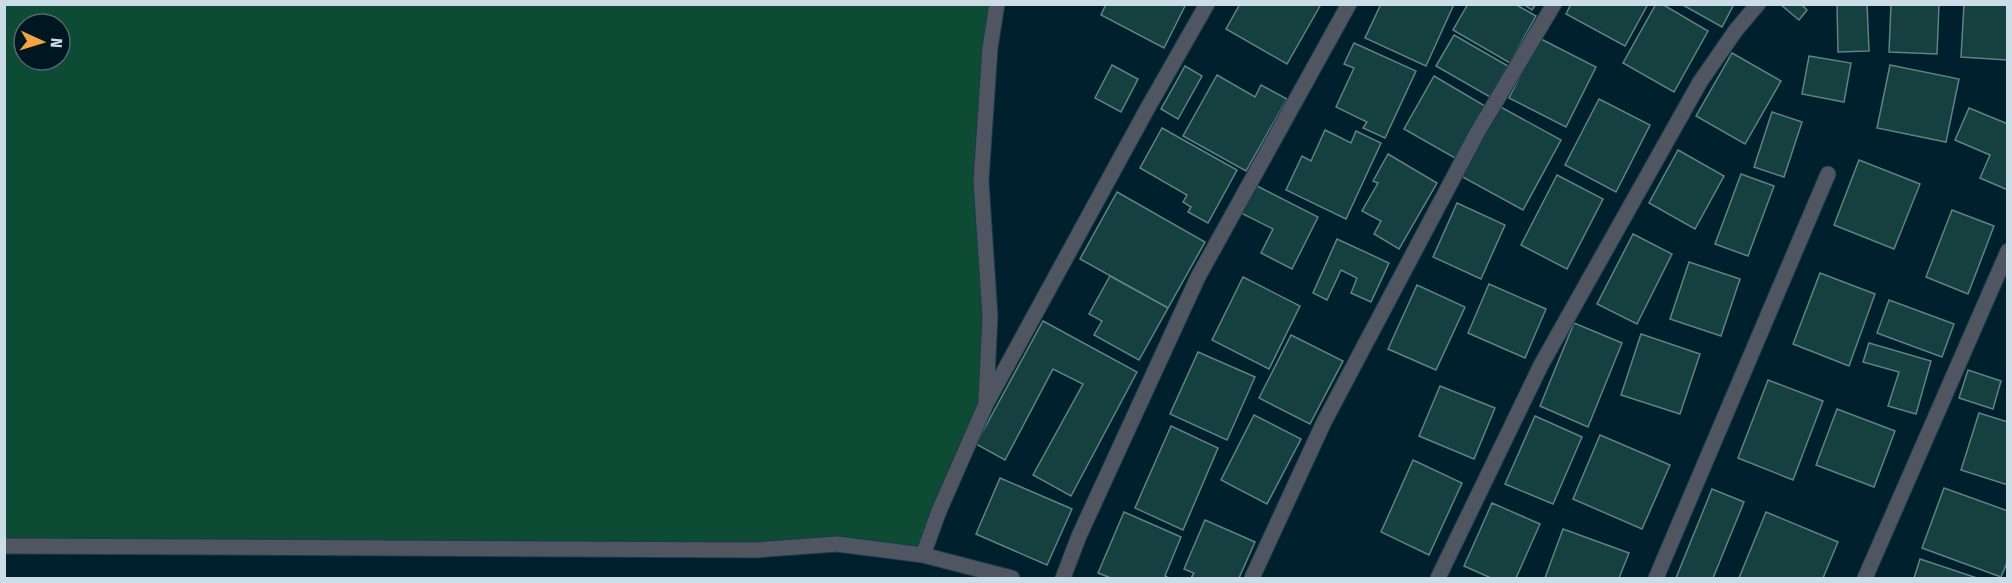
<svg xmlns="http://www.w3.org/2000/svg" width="2012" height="583" font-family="'Fira Sans Condensed',sans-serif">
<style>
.green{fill:#0d4b35;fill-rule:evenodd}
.building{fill:#163f3f;stroke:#5c8484;stroke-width:1.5}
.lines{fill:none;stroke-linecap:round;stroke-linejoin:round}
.minor-casing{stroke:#1c3a47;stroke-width:17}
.minor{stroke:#4f5661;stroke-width:15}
</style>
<rect width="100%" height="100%" fill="#00202d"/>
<path class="green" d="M5,5h992l-16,176 5,223 -63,151 -86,-11 -832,2zM24,24h36v36h-36z"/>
<g class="building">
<path d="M1106,4h80l-22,44 -63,-33z"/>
<path d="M1240,4h78l2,2 -33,58 -61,-35z"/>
<path d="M1381,4h73l-28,62 -61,-28z"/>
<path d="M1468,4h47l21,12 -26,47 -57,-33z"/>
<path d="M1523,4h13l-4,6z"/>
<path d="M1571,4h77l-23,42 -59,-32z"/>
<path d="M1656,4h6l46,27 -34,61 -51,-29z"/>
<path d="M1681,4h53l-12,23z"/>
<path d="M1780,4h21l6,6 -8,10z"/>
<path d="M1837,4h30l2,47 -31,1z"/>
<path d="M1891,4h48l-2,50 -48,-2z"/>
<path d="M1964,4h44l-1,56 -46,-3z"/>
<path d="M1454,35l54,31 -18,31 -54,-31z"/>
<path d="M1539,38l57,29 -30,60 -57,-29z"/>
<path d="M1354,43l62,28 -31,67 -22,-10 4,-6 -31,-15 18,-39 -10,-4z"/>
<path d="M1732,53l49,28 -36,63 -49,-28z"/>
<path d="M1809,56l42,7 -7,39 -42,-8z"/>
<path d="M1112,65l26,14 -17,33 -26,-14z"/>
<path d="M1890,65l69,14 -13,63 -69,-14z"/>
<path d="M1185,66l17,10 -24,43 -17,-10z"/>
<path d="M1217,75l38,22 6,-12 26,14 -41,72 -63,-35z"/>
<path d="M1434,76l51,30 -30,52 -51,-29z"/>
<path d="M1599,99l51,26 -34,67 -51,-27z"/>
<path d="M1497,105l64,35 -38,70 -64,-35z"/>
<path d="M1969,108l39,16v66l-28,-12 10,-23 -35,-15z"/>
<path d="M1772,112l30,10 -18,55 -30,-10z"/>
<path d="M1162,128l75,42 -29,53 -20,-11 3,-5 -8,-5 4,-7 -47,-27z"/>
<path d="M1325,130l26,13 5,-12 25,12 -35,76 -60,-29 16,-34 9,5z"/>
<path d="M1678,150l46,26 -29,53 -46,-26z"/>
<path d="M1388,154l49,29 -38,66 -25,-15 7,-13 -19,-10 16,-28 -5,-2z"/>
<path d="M1859,160l61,24 -26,65 -60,-24z"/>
<path d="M1741,174l33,12 -26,70 -33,-12z"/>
<path d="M1557,175l46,24 -36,70 -46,-24z"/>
<path d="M1255,185l63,32 -26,52 -31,-16 12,-24 -32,-16z"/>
<path d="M1117,192l88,50 -37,66 -88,-49z"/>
<path d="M1457,203l48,22 -24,54 -48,-22z"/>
<path d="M1952,210l42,16 -26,68 -42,-17z"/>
<path d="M1633,234l39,20 -35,70 -40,-20z"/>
<path d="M1337,239l52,24 -18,39 -20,-9 6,-15 -16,-8 -14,30 -14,-7z"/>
<path d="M1689,262l51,17 -19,57 -51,-17z"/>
<path d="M1820,273l55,21 -26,72 -56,-22z"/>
<path d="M1110,276l58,32 -29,52 -45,-25 8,-14 -13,-7z"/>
<path d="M1243,277l57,29 -31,63 -57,-29z"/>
<path d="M1489,284l57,25 -21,49 -57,-25z"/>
<path d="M1417,285l48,22 -29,63 -48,-21z"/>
<path d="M1889,300l65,24 -12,33 -65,-24z"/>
<path d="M1043,321l94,51 -66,124 -38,-21 50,-91 -30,-15 -48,91 -29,-16z"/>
<path d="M1574,323l48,20 -34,84 -48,-21z"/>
<path d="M1641,334l59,20 -20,60 -59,-19z"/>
<path d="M1291,335l52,26 -33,63 -51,-26z"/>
<path d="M1869,343l62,18 -15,53 -28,-8 11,-34 -36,-10z"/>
<path d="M1198,352l57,25 -28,63 -57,-26z"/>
<path d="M1968,370l33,11 -8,28 -34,-11z"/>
<path d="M1768,380l55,21 -30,79 -55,-22z"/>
<path d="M1440,386l55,22 -21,51 -55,-23z"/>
<path d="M1837,409l58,22 -21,56 -58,-22z"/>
<path d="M1979,413l29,9v63l-47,-15z"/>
<path d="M1254,415l47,24 -34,65 -46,-24z"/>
<path d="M1535,416l47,21 -29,67 -48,-20z"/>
<path d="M1171,426l47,22 -35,82 -48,-22z"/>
<path d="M1600,435l70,30 -28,64 -69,-30z"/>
<path d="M1413,460l49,23 -33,72 -48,-23z"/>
<path d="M1000,478l72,31 -25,56 -71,-31z"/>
<path d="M1944,488l64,23v49l-7,17 -79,-29z"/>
<path d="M1712,489l32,13 -31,76h-37z"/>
<path d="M1492,503l48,21 -24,54h-25l-27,-12z"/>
<path d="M1124,512l57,25 -16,39 4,2h-58l-13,-5z"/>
<path d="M1766,512l72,30 -15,36h-84z"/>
<path d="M1205,520l50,22 -16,36h-48l3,-5 -10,-4z"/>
<path d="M1563,529l66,24 -10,25h-74z"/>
<path d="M1920,559l57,19h-63z"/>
</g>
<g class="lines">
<defs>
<g id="minor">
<path d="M986,401l4,-85 -9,-135 9,-133 7,-44"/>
<path d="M4,546l752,4 81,-6 86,11 89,23"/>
<path d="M923,555l16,-44 47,-107 160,-293 61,-107"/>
<path d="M1063,578l16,-42 119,-259 151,-273"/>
<path d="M1252,578l72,-156 153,-289 77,-129"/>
<path d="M1438,578l103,-213 159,-283 36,-52 22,-26"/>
<path d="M1656,578l172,-404"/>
<path d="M1865,578l143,-327"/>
</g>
</defs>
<use href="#minor" class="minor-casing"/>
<use href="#minor" class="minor"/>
</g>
<rect width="2012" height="583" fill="none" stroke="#cbdde6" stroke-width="12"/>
<g transform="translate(42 42) rotate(94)"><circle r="28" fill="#001620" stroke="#51666f" stroke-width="1.5"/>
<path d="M0-4.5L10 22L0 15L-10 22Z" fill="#f2a541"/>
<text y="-9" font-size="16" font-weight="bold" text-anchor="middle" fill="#cbdde6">N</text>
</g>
</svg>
